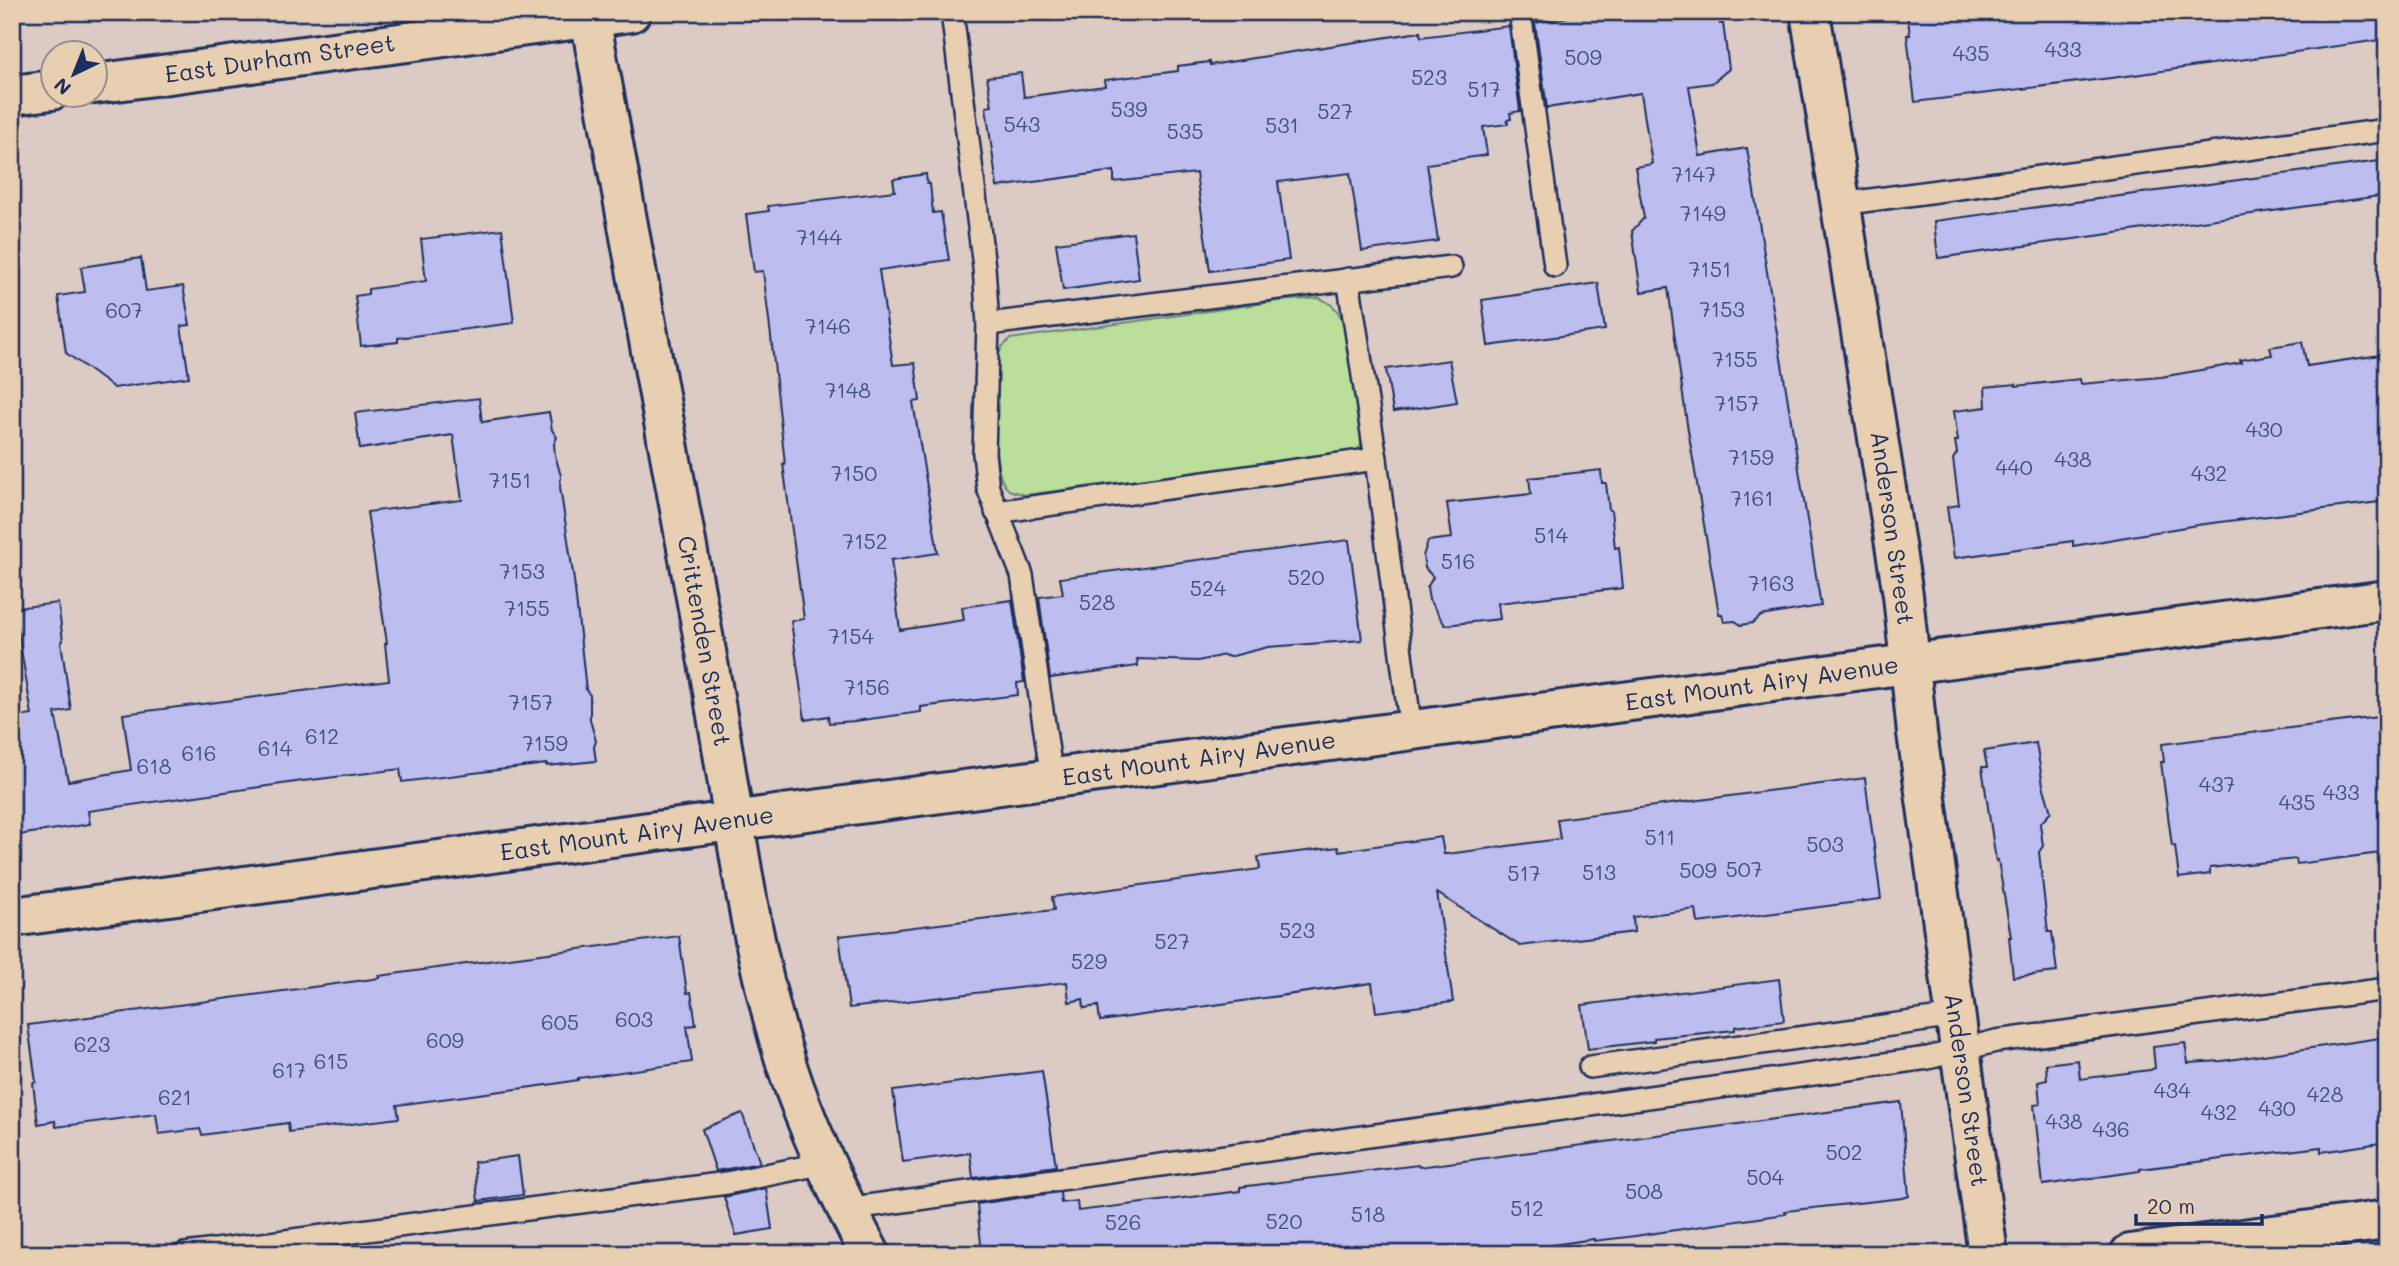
<svg xmlns="http://www.w3.org/2000/svg" width="2399" height="1266" font-family="Mali,sans-serif">
<style>
.green{fill:#b9df9a;stroke:#6a877c;stroke-width:2}
.building{fill:#bdbdef;stroke:#1b2f5e;stroke-width:2}
.lines{fill:none;stroke-linecap:round;stroke-linejoin:round}
.lane-casing{stroke:#1b2f5e;stroke-width:26}
.street-casing{stroke:#1b2f5e;stroke-width:44}
.secondary-casing{stroke:#1b2f5e;stroke-width:44}
.lane{stroke:#e9cfb1;stroke-width:21}
.street{stroke:#e9cfb1;stroke-width:38}
.secondary{stroke:#e9cfb1;stroke-width:38}
.labels{text-anchor:middle;stroke-width:6;stroke-linejoin:round;paint-order:stroke}
.number-label{font-size:21px;fill:#445282}
.street-label{font-size:24px;fill:#1b2f5e;stroke:#e9cfb1}
</style>
<rect width="100%" height="100%" fill="#dccac4"/>
<filter id="ink" filterUnits="userSpaceOnUse"><feTurbulence type="fractalNoise" baseFrequency=".0143" numOctaves="2"/><feDisplacementMap in="SourceGraphic" scale="14" xChannelSelector="R" yChannelSelector="G"/><feConvolveMatrix kernelMatrix="1 2 1 2 8 2 1 2 1" color-interpolation-filters="sRGB"/></filter>
<g filter="url(#ink)">
<path class="green" d="M1319,298c9,4 16,8 21,17 15,28 19,99 21,131l-5,5 -331,44c-5,-2 -12,-3 -16,-5 -21,-14 -12,-108 -11,-133l4,-10 8,-8 269,-38z"/>
<g class="building">
<path d="M1573,12h146l1,12 3,-1 6,46 -17,14 -23,3 11,70 47,-8 74,458 -60,10 -8,7 -12,2 -6,-4 -11,1 -2,-8h-3l-32,-190 -19,-136 -27,4 -9,-61 12,-13 -9,-51 17,-3 -11,-71 -94,15 -12,-85 38,-7z"/>
<path d="M1907,12h480v27l-260,37 -212,26 -8,-67h3z"/>
<path d="M1509,26l11,85 -10,2 1,6 -4,1 1,4 -25,3 4,28 -60,9 11,77 -76,10 -12,-78 -72,9 11,78 -79,11 -14,-98 -82,9v-11l-117,16 -11,-80 6,-1 -5,-29 34,-4 3,24 81,-11 -1,-6 74,-9v-5l32,-4v3l210,-33 1,5z"/>
<path d="M2387,160v35l-449,63 -4,-37z"/>
<path d="M926,174l1,10h3l3,29 8,-1 8,48 -70,10 14,95 22,-2 5,38 -7,1 25,151 -47,7 9,70 64,-10 -2,-13 50,-7 12,82 -7,1 1,12 -97,12v5l-66,9 -26,2 -1,-7 -23,4 -14,-99 13,-2 -21,-155h2l-13,-119 -9,-74 -9,1 -8,-58 23,-3 -1,-5 127,-15 -2,-12z"/>
<path d="M502,229l12,94 -116,15v4l-37,4 -6,-50 13,-2v-5l58,-8 -5,-42z"/>
<path d="M1133,233l6,46 -76,11 -7,-47z"/>
<path d="M141,258l5,33 37,-5 7,39 -9,1 8,51 -75,11 -48,-35 -8,-57 27,-4 -4,-25z"/>
<path d="M1598,283l7,47 -117,16 -6,-46z"/>
<path d="M2302,342l5,24 80,-12v147l-190,24 -124,21v-5l-119,17 -7,-51 12,-2 -6,-46 4,-6 -2,-12h3l-4,-30 32,-4 -1,-20 31,-3v2l64,-7 1,5 80,-7 80,-14 -1,-3 32,-5 -2,-8z"/>
<path d="M1449,360l8,42 -64,10 -7,-43z"/>
<path d="M479,398l3,24 67,-10 3,18 5,7 -3,7 1,11 6,21 -1,11 14,93 12,110 4,5v25l6,21 -2,6 2,14 -49,5v-2l-145,18 -2,-13 -97,12 -215,30 2,13 -78,12v-118l20,-3 -18,-107 44,-5 5,38 -2,1 10,68 -16,3 13,68 63,-11 -8,-56 266,-34 -4,-36 2,-1 -20,-131 95,-12 -9,-65 -93,14 -5,-36z"/>
<path d="M1601,470l1,13h4l3,27h2l4,38 4,-1 4,41 -125,15 2,16 -55,6 -16,-25 -2,-12 6,-11 -8,-9 -2,-12 5,-15 24,-3 -5,-35 84,-9 -2,-16z"/>
<path d="M1349,540l13,100 -94,7 -39,10 -5,-2 -26,6 -61,-2 1,7 -88,12 -11,-81 24,-3 -3,-16z"/>
<path d="M2387,716v136l-90,12 -1,-5 -86,9v6l-31,4 -4,-32h-3l-11,-84h3l-2,-18z"/>
<path d="M2036,743l7,42 8,27 -11,12 3,22 -4,6 9,80h4l5,40 -44,5 -4,-40h2l-13,-77 -2,1 -14,-94h5l-3,-16z"/>
<path d="M1865,778l16,121 -183,24 -2,-14 -63,8 1,15 -114,14 -83,-53 16,109 -77,10 -4,-29 -272,38 -2,-15 -14,2 -1,-9 -14,3 -2,-20 -218,26 -10,-72 215,-26 -2,-13 208,-28 -2,-12 80,-10 1,4 102,-14 3,17h3l113,-15 -3,-20z"/>
<path d="M679,936l8,57 4,-1 5,33 -9,1 5,36 -114,16v2l-24,4 -157,21 2,13 -110,14 -1,-9 -86,12 -2,-6 -41,5 -3,-20 -100,13 -1,-6 -17,3 -5,-41 3,-1 -8,-57 352,-47 -1,-2 116,-16z"/>
<path d="M1779,979l5,42 -49,6v3l-81,8v3l-66,8 -6,-44z"/>
<path d="M2387,1037v105l-66,10v-5l-181,22v2l-97,14 -9,-80 6,-1 -2,-22 9,-2 -1,-16 32,-4 2,19 70,-9 5,-2 -2,-21 32,-4 3,20 34,-2z"/>
<path d="M1042,1071l14,95 -83,12 -3,-25 -67,9 -10,-71z"/>
<path d="M1901,1102l8,94 -6,2 -118,13 1,3 -158,23 -34,4v-2l-104,15h-508l-5,-50 83,-12 1,11 16,-2 1,10 162,-20v-4l178,-22 1,2z"/>
<path d="M742,1113l18,50 -44,8 -14,-42z"/>
<path d="M518,1156l5,39 -45,6 -4,-39z"/>
<path d="M766,1188l6,41 -36,6 -12,-38z"/>
</g>
<g class="lines">
<defs>
<g id="lane">
<path d="M952,12l32,255 4,57 -4,130 4,34 34,87 30,203"/>
<path d="M1520,12l35,254"/>
<path d="M1841,204l546,-74"/>
<path d="M1348,279l28,180 35,272"/>
<path d="M988,324l463,-57"/>
<path d="M996,512l380,-53"/>
<path d="M1590,1067l365,-51"/>
<path d="M846,1209l1082,-151 68,-17 391,-52"/>
<path d="M185,1254l542,-71 98,-20"/>
</g>
<g id="street">
<path d="M589,12c39,215 79,430 118,645 25,136 38,276 80,409 21,65 51,127 83,188"/>
<path d="M1810,12l93,583 14,138 71,521"/>
<path d="M94,84l537,-72"/>
<path d="M12,95l40,-5"/>
<path d="M2130,1254l257,-34"/>
</g>
<path id="secondary" d="M12,917l2375,-317"/>
</defs>
<use href="#lane" class="lane-casing"/>
<use href="#street" class="street-casing"/>
<use href="#secondary" class="secondary-casing"/>
<use href="#lane" class="lane"/>
<use href="#street" class="street"/>
<use href="#secondary" class="secondary"/>
</g>
</g>
<g class="labels">
<g class="number-label">
<text x="2063" y="57">433</text>
<text x="1971" y="61">435</text>
<text x="1583" y="65">509</text>
<text x="1429" y="85">523</text>
<text x="1484" y="97">517</text>
<text x="1129" y="117">539</text>
<text x="1335" y="119">527</text>
<text x="1022" y="132">543</text>
<text x="1282" y="133">531</text>
<text x="1185" y="139">535</text>
<text x="1694" y="182">7147</text>
<text x="1703" y="221">7149</text>
<text x="819" y="245">7144</text>
<text x="1710" y="277">7151</text>
<text x="1722" y="317">7153</text>
<text x="124" y="318">607</text>
<text x="828" y="334">7146</text>
<text x="1735" y="367">7155</text>
<text x="848" y="398">7148</text>
<text x="1737" y="411">7157</text>
<text x="2264" y="437">430</text>
<text x="1751" y="465">7159</text>
<text x="2073" y="467">438</text>
<text x="2014" y="475">440</text>
<text x="854" y="481">7150</text>
<text x="2209" y="481">432</text>
<text x="510" y="488">7151</text>
<text x="1752" y="506">7161</text>
<text x="1551" y="543">514</text>
<text x="865" y="549">7152</text>
<text x="1458" y="569">516</text>
<text x="522" y="579">7153</text>
<text x="1306" y="585">520</text>
<text x="1771" y="591">7163</text>
<text x="1208" y="596">524</text>
<text x="1097" y="610">528</text>
<text x="527" y="616">7155</text>
<text x="851" y="644">7154</text>
<text x="867" y="695">7156</text>
<text x="531" y="710">7157</text>
<text x="322" y="744">612</text>
<text x="545" y="751">7159</text>
<text x="275" y="756">614</text>
<text x="199" y="761">616</text>
<text x="154" y="774">618</text>
<text x="2217" y="792">437</text>
<text x="2341" y="800">433</text>
<text x="2297" y="810">435</text>
<text x="1660" y="845">511</text>
<text x="1825" y="852">503</text>
<text x="1744" y="877">507</text>
<text x="1698" y="878">509</text>
<text x="1599" y="880">513</text>
<text x="1524" y="881">517</text>
<text x="1297" y="938">523</text>
<text x="1172" y="949">527</text>
<text x="1089" y="969">529</text>
<text x="634" y="1027">603</text>
<text x="560" y="1030">605</text>
<text x="445" y="1048">609</text>
<text x="92" y="1052">623</text>
<text x="331" y="1069">615</text>
<text x="289" y="1078">617</text>
<text x="2172" y="1098">434</text>
<text x="2325" y="1102">428</text>
<text x="175" y="1105">621</text>
<text x="2277" y="1116">430</text>
<text x="2219" y="1120">432</text>
<text x="2064" y="1129">438</text>
<text x="2111" y="1137">436</text>
<text x="1844" y="1160">502</text>
<text x="1765" y="1185">504</text>
<text x="1644" y="1199">508</text>
<text x="1527" y="1216">512</text>
<text x="1368" y="1222">518</text>
<text x="1284" y="1229">520</text>
<text x="1123" y="1230">526</text>
</g>
<g class="street-label">
<text transform="translate(280 59) rotate(-8)" y="8">East Durham Street</text>
<text transform="translate(1892 528) rotate(82)" y="8">Anderson Street</text>
<text transform="translate(704 641) rotate(80)" y="8">Crittenden Street</text>
<text transform="translate(1762 684) rotate(-8)" y="8">East Mount Airy Avenue</text>
<text transform="translate(1199 759) rotate(-8)" y="8">East Mount Airy Avenue</text>
<text transform="translate(637 834) rotate(-8)" y="8">East Mount Airy Avenue</text>
<text transform="translate(1966 1090) rotate(82)" y="8">Anderson Street</text>
</g>
</g>
<rect width="2399" height="1266" fill="none" stroke="#e9cfb1" stroke-width="42"/>
<rect x="21" y="21" width="2357" height="1224" fill="none" stroke="#1b2f5e" stroke-width="2.5" filter="url(#ink)"/>
<g transform="translate(74 74) rotate(223)"><circle r="33" fill="#e9cfb1" stroke="#978f90" stroke-width="2"/>
<path d="M0-5L12 26L0 18L-12 26Z" fill="#1b2f5e"/>
<text y="-10" font-size="19" font-weight="bold" text-anchor="middle" fill="#1b2f5e">N</text>
</g>
<path d="M2136 1214v10h126v-10" fill="none" stroke="#1b2f5e" stroke-width="3.5"/>
<text x="2147" y="1214" font-size="21" fill="#1b2f5e" stroke="#e9cfb1" stroke-width="5" paint-order="stroke">20 m</text>
</svg>
